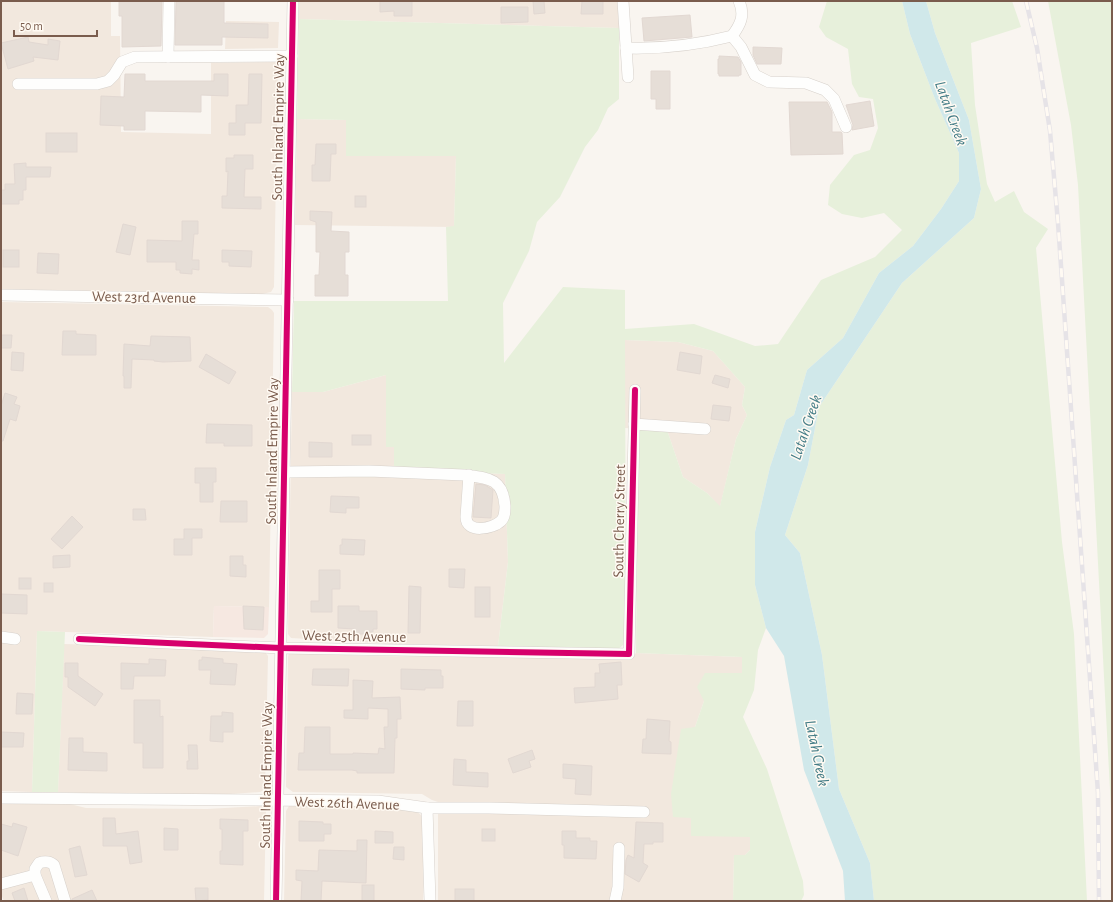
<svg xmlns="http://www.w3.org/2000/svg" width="1113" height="902" font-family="'Alegreya Sans',sans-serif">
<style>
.residential{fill:#f2e8de}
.commercial{fill:#f6e8e1}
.green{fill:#e7f0db}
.water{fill:#d0e8ea}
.building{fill:#e6ded7;stroke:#e2d8d2}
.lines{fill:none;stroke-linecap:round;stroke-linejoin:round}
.minor-casing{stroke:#d7d1cb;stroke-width:12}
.minor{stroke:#fefefd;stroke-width:11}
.rail-casing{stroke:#e6e3e7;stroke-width:4.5}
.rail{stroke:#fffaf3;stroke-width:3;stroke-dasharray:9;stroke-linecap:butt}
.cycleway-casing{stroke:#fffaf3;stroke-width:8}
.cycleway{stroke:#d6006c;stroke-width:6}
.labels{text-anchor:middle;stroke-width:3;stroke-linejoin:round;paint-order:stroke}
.street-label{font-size:15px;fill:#7a5c4d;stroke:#fffaf3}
.water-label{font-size:16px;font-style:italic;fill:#437c86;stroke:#fffaf3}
</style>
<rect width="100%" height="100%" fill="#f9f5f0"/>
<g class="residential">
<path d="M1,1h110v35h9l1,96 90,2v-71l64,-1 3,1 -4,224 -3,5 -9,2 -261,-5z"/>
<path d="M299,1h321l-1,27 -320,-9z"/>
<path d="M226,21l53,1 -1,26 -53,1z"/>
<path d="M297,119l49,1v36h110l-2,71 -159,-2z"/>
<path d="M1,302l267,5 4,3 2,3 -5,294 -55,-1 -1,31 -176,-6 -5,161 -31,-1z"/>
<path d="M625,340l53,2 35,9 32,36 -3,18 5,10 -11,24 -16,68 -13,-14 -24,-16 -16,-47 -42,-2z"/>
<path d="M386,375v71l8,1 1,23 110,4 3,88 -10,84 -104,-2 -103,-6 -3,-4 4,-242h31z"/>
<path d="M64,644l195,5 6,3 3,4 -3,133 -5,3 -75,5 -127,-5z"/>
<path d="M293,652l71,4 266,2 6,-5 106,4v16h-37l-1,28 -9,26 -4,109h59v14l-5,5h-11l-1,46h-295v-99l-6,-2 -10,-6 -129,-2 -7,-5 2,-130 1,-4z"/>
<path d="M1,802l65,1 20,5 121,1 54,-3 3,1 2,4 -2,90h-260l-3,-7z"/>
<path d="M289,806l117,2 9,2 7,6 3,6 -2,79h-139l2,-90z"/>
</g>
<path class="commercial" d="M214,606l55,1 -1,27 -4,4 -51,-1z"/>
<g class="green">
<path d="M827,1h75l8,33 25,65 24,54v28l-18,28 -28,37 -34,27 -36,65 -36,32 -13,45 -8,5 -16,47 -15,65v53l11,43 -8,22 -4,40 -11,27 24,52 36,112 1,14 -3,6h-68l1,-46h11l5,-5v-13l-59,-1v-18l-18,-1 -2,-23 10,-65 14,-2 9,-26 -7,-14 8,-14h37v-16l-106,-4 2,-224 29,1 16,47 24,16 13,13 16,-67 11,-24 -5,-10 3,-18 -32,-36 -35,-9 -53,-2 1,295 -3,10 -6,5 -119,-4 10,-84 -3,-88 -111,-4v-23h-8v-72l-63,17h-31l2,-91h154l-2,-74 8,-1 2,-70h-110v-36l-49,-1 2,-100 320,9v71l-11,9 -10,22 -13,17 -25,50 -23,25 -8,29 -26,52 1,60 59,-76 62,3v39l69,-5 61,22 23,-2 43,-64 54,-23 27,-27 -18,-17 -22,5 -20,-4 -14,-9 2,-20 24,-30 16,-5 8,-22 -5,-29 -14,-2 -7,-13 -4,-35 -22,-12 -7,-10z"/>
<path d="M926,1h86l9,26 -50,16 4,62 12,79 8,18 19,-11 10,21 24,17 -12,19 26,294 12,92 13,267h-213l-4,-38 -31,-74 -17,-134 -22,-102 -15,-18 23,-70 11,-58 83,-124 72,-65 7,-29 -12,-69 -34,-87z"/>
<path d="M1048,1h64v827l-34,-643 -7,-60z"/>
<path d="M37,631l28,1 -7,160h-26z"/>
</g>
<path class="water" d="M902,1h24l9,32 34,87 12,69 -7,29 -72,65 -83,124 -11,58 -23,70 15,18 22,102 17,134 31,74 4,38h-29l-2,-30 -39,-101 -20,-114 -18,-28 -11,-43v-53l15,-65 16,-47 8,-5 13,-45 36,-32 36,-65 34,-27 28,-37 18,-28v-28l-24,-54 -25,-65z"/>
<g class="building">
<path d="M119,1h43l-1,45 -39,1v-31h-3z"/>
<path d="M176,1h48v22l44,1v14l-46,-1v8h-47z"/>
<path d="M380,1h32v15h-18v-5l-14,1z"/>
<path d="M533,1h11l1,12 -11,1z"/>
<path d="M582,1h21v13h-22z"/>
<path d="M501,7h27v15l-27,1z"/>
<path d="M690,15l2,22 -48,4 -2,-23z"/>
<path d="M28,37l1,5 19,3v-6l12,2 -2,19 -25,-3 1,4 -26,8 -7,-26z"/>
<path d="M753,47l29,1 -1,16h-24l-4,-9z"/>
<path d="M719,56l19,1 3,5v13h-2v1h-20v-2h-1v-15h1z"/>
<path d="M651,71h19v38h-14v-10h-5z"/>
<path d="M125,74h20v7h69v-7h14v22l-27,-1v17l-56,-1v19h-21v-4l-24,-1 1,-29 23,1z"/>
<path d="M249,74h13l-1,49h-16v12h-16v-12h7v-18h12z"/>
<path d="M870,101l4,25 -22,4 1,-5 -7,-20z"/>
<path d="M789,102h38l5,10v20h9l1,1 1,21 -52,1z"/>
<rect x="46" y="133" width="31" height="19"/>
<path d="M316,144h20v10h-5l-1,27h-18v-16h3z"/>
<path d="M234,155h19v14h-8l-1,28h17v12l-39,-1v-12h5l1,-25 -2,1v-14h8z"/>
<path d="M26,163v4h25l-1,10h-24v13h-3v10h-4v4h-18v-14h4v-6h10l-1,-20z"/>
<rect x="355" y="196" width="11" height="11"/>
<path d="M310,211l22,1 -1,19 18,1v20h-4v23h3v21h-33v-21h4l1,-23h-4v-30l-6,-2z"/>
<path d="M182,221h16v13h-4l-2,26h7v10l-7,-1v5l-12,-1v-3h-4v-8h-29v-22l35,1z"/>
<path d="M123,224l13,3 -6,28 -14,-3z"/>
<rect x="3" y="250" width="16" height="17"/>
<path d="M222,250l30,1 -1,16 -22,-1v-4h-7z"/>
<path d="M38,253l21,1 -1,20 -21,-1z"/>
<path d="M63,331h13v3l20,1v20h-34z"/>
<path d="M1,335h11l-1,13h-10z"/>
<path d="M151,336l39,1 1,24 -28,1 -9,-1v-1l-22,-1 -1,29h-7v-12h-1l1,-32 26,2z"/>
<path d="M12,352l12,1 -1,18 -12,-1z"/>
<path d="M680,352l22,4 -2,18 -23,-4z"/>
<path d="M206,354l30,18 -7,12 -30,-17z"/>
<path d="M715,375l15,4 -2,9 -16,-5z"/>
<path d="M5,393l12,4 -3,7 6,2 -4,15 -6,-2 -7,22h-2v-35z"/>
<path d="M713,405l18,2 -2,14 -18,-2z"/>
<path d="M207,424l45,1v21h-28v-3h-18z"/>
<rect x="352" y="435" width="19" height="10"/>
<path d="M309,442l23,1v14h-23z"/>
<path d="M195,468h21v14h-3v20h-13v-19h-5z"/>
<path d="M476,484l9,1 8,5 -2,28 -18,-1z"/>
<path d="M331,496l28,1v11h-13v5l-16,-1z"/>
<path d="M221,501h26v21h-27z"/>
<path d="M133,509h12l1,11h-13z"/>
<path d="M72,516l11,11 -21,22 -11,-10z"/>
<path d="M184,529h18v9h-10v17h-18v-16h10z"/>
<path d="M342,539l23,1 -1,15 -24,-1v-9h2z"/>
<path d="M70,555v12l-17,1v-12z"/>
<path d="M230,556h13v9h3v12l-16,-1z"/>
<path d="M449,569h16l-1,19 -15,-1z"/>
<path d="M319,570h21v19h-8v23h-21v-11h8z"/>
<rect x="19" y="578" width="12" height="11"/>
<rect x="44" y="583" width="9" height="9"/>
<path d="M409,586l12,1 -1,46h-12z"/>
<rect x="475" y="587" width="15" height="30"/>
<path d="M1,594l26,1v19l-26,-1z"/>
<path d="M243,606l21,1 -1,23 -19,-1z"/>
<path d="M338,606h21v5h18v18h-4v3h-6v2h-13v-5l-16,-1z"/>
<path d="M202,657l21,2v4l14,1 -2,21 -25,-1 1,-14h-12v-10h3z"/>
<path d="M149,659l17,1 -1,16h-31l-1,13h-12v-26l28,1z"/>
<path d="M621,662l1,23h-5l1,14 -43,4 -1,-15 21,-1v-14h5l-1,-9z"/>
<path d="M65,663h13v13l25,18 -8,12 -27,-19v-10h-3z"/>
<path d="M313,669h36l-1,17 -36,-1z"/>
<path d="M401,669l40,1v6h2v12h-18v2l-24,-1z"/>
<path d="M353,680l20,1 -1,17 28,-1 1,22h-4v19h-2l-1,35h-37v-2l-5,-1h-54l1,-17h5l1,-26h25v27h23v-1l25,1 1,-6 6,1 -1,-22h4v-18l-20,-1v11l-24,-1v-8h9z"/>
<path d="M17,693l16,1 -1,20h-16z"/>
<path d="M134,700h26v17l3,-1v52h-20v-25h-9z"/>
<path d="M458,701h15v25h-16z"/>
<path d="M222,712l11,1v19h-10v10l-13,-1 1,-25h11z"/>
<path d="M647,719l23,2 -1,20 2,1v12l-29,-1 1,-14h3z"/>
<path d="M1,732l23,1 -1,14h-22z"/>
<path d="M69,738h14v14l24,1v18l-39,-1z"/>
<path d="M188,745h9l1,24h-11v-8h2z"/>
<path d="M532,750l3,9 -6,2 2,6 -18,6 -5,-14z"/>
<path d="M454,759l12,1v12l22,1v14l-35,-2z"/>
<path d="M563,764l29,2 -1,29 -16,-1 1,-15 -13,-1z"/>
<path d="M103,818h12l1,16 22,-3 4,31 -12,2 -3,-18h-24z"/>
<path d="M220,819l28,1v11h-5v34l-23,-1v-13h2v-22h-2z"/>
<path d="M299,821l24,1v2h8v10h-7v7h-25z"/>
<path d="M636,822l27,1v19h-10v2h-9l-1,19 5,3 -9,16 -14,-8 1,-14 2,-5 6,3z"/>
<path d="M13,823l14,4 -9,29 -17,-6v-26l11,3z"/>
<path d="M164,828l14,1v21h-14z"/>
<rect x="482" y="829" width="13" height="12"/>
<path d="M375,831l18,1v11h-18z"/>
<path d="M562,831h14v7h14v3h7l-1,18 -32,-1v-13h-2z"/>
<path d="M357,840h10l-1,43 -44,-2 -1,20h-20l1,-20 -6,-1v-10l22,1 1,-21 38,1z"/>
<path d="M80,846l7,29 -12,2 -6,-28z"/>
<path d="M394,847h10v13l-11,-1z"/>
<rect x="362" y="885" width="12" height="16"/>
<path d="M24,888l4,13h-13l-3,-8z"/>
<path d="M195,888h13v12l-12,1z"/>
<rect x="455" y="889" width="19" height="12"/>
<path d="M92,890l5,11h-25v-2z"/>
</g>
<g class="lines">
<defs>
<g id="minor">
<path d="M623,1l5,76"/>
<path d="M732,36l9,11 14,28 14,7 37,1 19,7 9,9 12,28"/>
<path d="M626,48c36,1 71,-3 106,-12 9,-12 13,-21 7,-35"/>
<path d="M168,57l1,-56"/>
<path d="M18,84h79l11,-3 6,-6 8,-13 13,-5 157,-1"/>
<path d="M1,295l287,5"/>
<path d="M634,424l71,5"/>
<path d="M285,472l84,-1 95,4c24,3 39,3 41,31 0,5 0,11 -4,15 -8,8 -35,13 -35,-4l3,-42"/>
<path d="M1,637l14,2"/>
<path d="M79,639l202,9 348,6 6,-264"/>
<path d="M1,798l377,3 49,7h62l155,4"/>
<path d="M427,808l3,93"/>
<path d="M1,884l34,-9"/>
<path d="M46,901l-11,-26v-6l4,-6c6,-2 10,-2 15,2l11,36"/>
<path d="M276,901l17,-900"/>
<path d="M615,901l3,-14 1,-39"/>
</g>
</defs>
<use href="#minor" class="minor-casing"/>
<use href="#minor" class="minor"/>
<defs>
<path id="rail" d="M1026,1l11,47 13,83 8,92 40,570 1,108"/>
</defs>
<use href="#rail" class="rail-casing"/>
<use href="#rail" class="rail"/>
<defs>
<g id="cycleway">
<path d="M79,639l202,9 348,6 6,-264"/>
<path d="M276,901l17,-900"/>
</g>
</defs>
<use href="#cycleway" class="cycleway-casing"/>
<use href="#cycleway" class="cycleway"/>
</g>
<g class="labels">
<g class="street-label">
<text transform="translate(278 127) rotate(-89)" y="5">South Inland Empire Way</text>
<text transform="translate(144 297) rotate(1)" y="5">West 23rd Avenue</text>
<text transform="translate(272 451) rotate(-89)" y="5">South Inland Empire Way</text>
<text transform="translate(619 521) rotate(-89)" y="5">South Cherry Street</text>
<text transform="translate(354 636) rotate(1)" y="5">West 25th Avenue</text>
<text transform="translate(266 775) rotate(-89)" y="5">South Inland Empire Way</text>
<text transform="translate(347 803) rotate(2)" y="5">West 26th Avenue</text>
</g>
<g class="water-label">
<text transform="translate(952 113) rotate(70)" y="6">Latah Creek</text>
<text transform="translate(805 427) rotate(-71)" y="6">Latah Creek</text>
<text transform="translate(818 753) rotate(78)" y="6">Latah Creek</text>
</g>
</g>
<rect width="1113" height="902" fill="none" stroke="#7a5c4d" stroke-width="4"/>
<path d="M14 30v6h83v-6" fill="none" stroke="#7a5c4d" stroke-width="2"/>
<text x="20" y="30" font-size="12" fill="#7a5c4d" stroke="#fffaf3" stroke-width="3" paint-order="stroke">50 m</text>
</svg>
